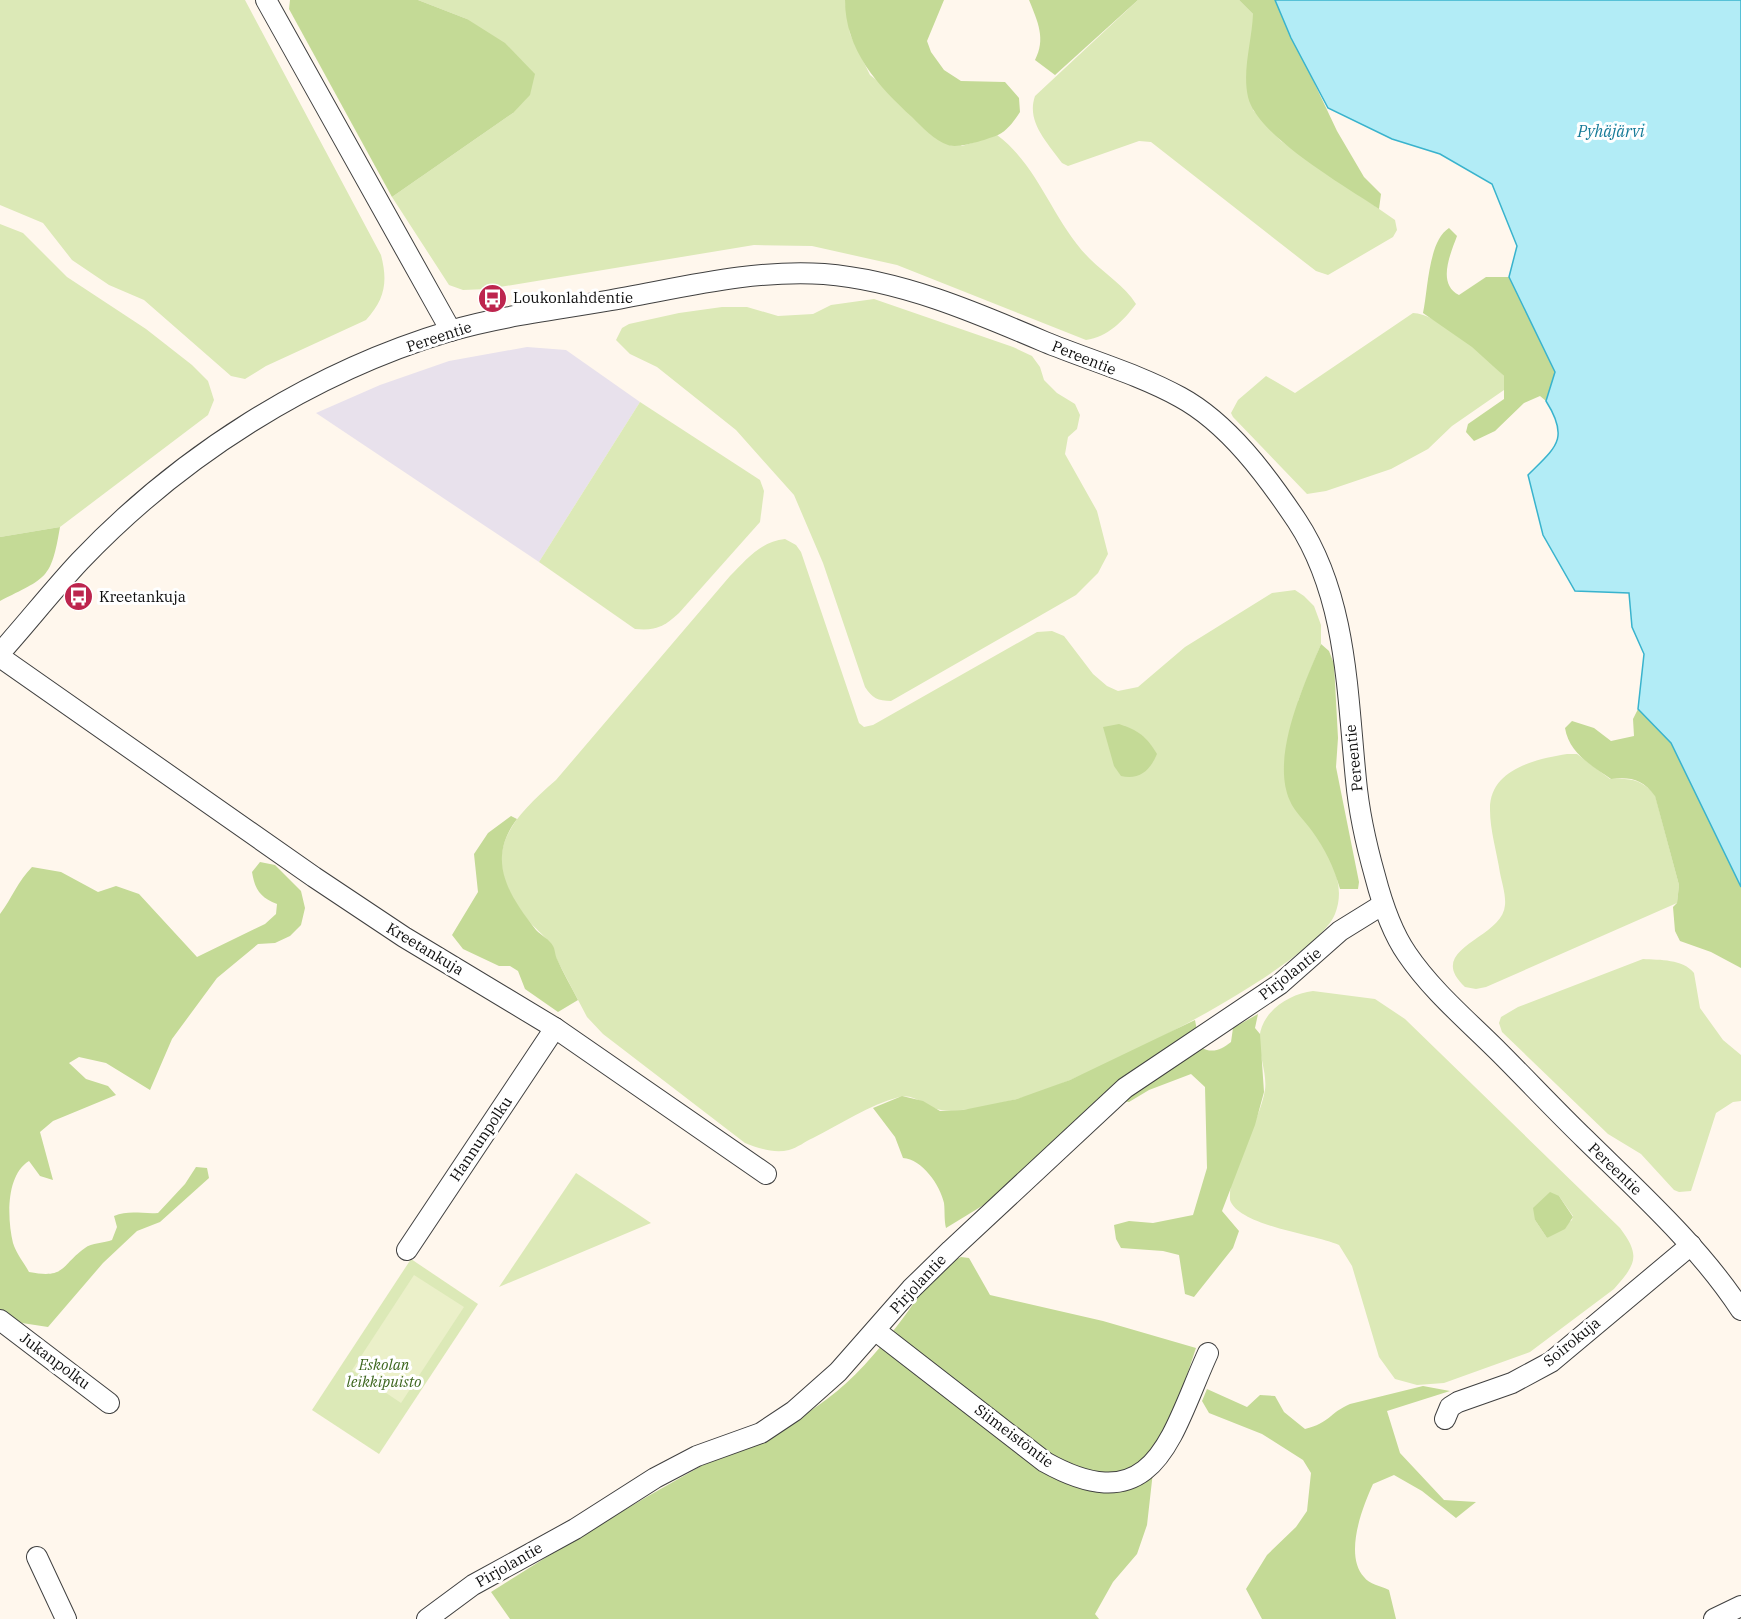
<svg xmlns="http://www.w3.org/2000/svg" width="1741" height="1619" font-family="'IBM Plex Serif',serif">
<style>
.industrial{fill:#e8e1ec}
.green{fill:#dce9b7;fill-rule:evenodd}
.forest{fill:#c4da96}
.pitch{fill:#ebf0c9}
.water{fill:#b2ecf6;stroke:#39b3cd;stroke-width:1.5}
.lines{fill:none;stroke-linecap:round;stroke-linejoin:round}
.minor-casing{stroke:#404040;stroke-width:22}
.minor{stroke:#fff;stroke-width:20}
.labels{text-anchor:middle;stroke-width:6;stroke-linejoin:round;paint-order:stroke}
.poi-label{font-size:15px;fill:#0d0d0d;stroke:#fff;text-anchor:start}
.street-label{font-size:15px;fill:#0d0d0d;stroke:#fff}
.park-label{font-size:15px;font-style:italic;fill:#3c651d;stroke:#fff}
.water-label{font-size:16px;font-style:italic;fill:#167b98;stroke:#fff}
</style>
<rect width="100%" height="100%" fill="#fff7ed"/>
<path class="industrial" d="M527,347l39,3 74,52 -101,160 -223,-149 64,-28 69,-24z"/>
<g class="green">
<path d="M0,0h245l136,255c7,27 4,44 -15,65l-100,46 -21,13 -14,-3 -87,-76 -35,-15 -37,-25 -29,-37 -43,-18z"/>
<path d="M418,0h427l5,34 20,41 92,71 35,-11c42,31 56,87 93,124 16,16 34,26 46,45 -13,17 -28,33 -50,36l-189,-75 -85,-19 -58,-1 -266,44 -25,1 -14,-5 -57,-88 121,-84 -46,-94z"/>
<path d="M1138,0h101l14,14v96l28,31 114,79 2,10 -4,7 -65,38 -12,-4 -13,-10 -152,-119 -12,-1 -71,25 -6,-3c-15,-21 -36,-41 -27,-67z"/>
<path d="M0,224l23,9 44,44 79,52 46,36 16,16 6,19 -6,15 -148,112 -60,10z"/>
<path d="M874,299l139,48 19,9 8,11 4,13 13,13 18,11 5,11 -3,14 -9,8 -3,17 32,57 11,43 -10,19 -22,22 -185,106c-13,0 -19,-3 -26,-14l-42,-124 -29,-68 -58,-65 -79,-63 -27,-13 -14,-14 6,-12 7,-4 50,-11 43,-6h25l31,9 35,-2 18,-9z"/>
<path d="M1413,313c24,0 75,45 91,63v14l-52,36 -24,23 -37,20 -65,22 -19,3 -74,-77 -2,-4 7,-13 28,-24 29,17z"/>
<path d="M640,402l120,78 4,11 -4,31 -81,91c-15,14 -24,18 -44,16l-96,-67z"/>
<path d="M785,539l11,6 5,7 58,171 5,4 9,-2 164,-93 15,-1 12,5 29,38 14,12 11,5 20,-4 47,-40 87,-54 23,-3 9,6 10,10 7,19v19l-23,57 20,137c14,23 28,48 17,76 -22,54 -262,174 -322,186 -22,5 -49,13 -72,10 -13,-1 -26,-17 -42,-13 -30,8 -58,27 -86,41 -7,3 -16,10 -24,12 -15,4 -31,-2 -44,-7l-142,-109 -16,-17 -32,-61c-2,-15 -17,-24 -27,-36 -49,-62 -24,-95 28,-140l174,-204c16,-16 31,-35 55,-37z"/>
<path d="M1567,754h10l33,25c20,-1 31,0 45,16l24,90 -2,18 -191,84 -10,2 -11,-2c-42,-39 38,-48 40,-82 1,-10 -3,-22 -5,-32 -3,-20 -10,-43 -10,-63 -1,-41 46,-51 77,-56z"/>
<path d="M1643,959c17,1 40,0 51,14l6,35 23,32 18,15v46l-8,1 -17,11 -25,78 -12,1 -5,-2 -33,-36 -33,-20 -106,-102 -3,-9 2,-6 17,-10z"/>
<path d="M1313,991l62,8 30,20 215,209c21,28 16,36 -6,61l-84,63 -86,31 -27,2 -22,-6 -16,-22 -27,-91 -13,-21c-25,-11 -100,-19 -109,-45 -2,-33 29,-75 35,-110 3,-22 -13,-46 -1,-68 9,-17 30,-29 49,-31zM1559,1196l14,20 -1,4 -25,18 -12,-18z"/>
<path d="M576,1173l75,50 -152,64z"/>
<path d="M411,1259l67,45 -99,150 -67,-44z"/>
</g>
<g class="forest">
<path d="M290,0h128l49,19 38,24 30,31 -5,21 -17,18 -121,84 -103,-188z"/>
<path d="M845,0h99l-17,41 4,11 13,18 17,11 44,1 14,16 1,14c-6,9 -12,18 -22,23 -10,4 -39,14 -50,10 -13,-4 -26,-18 -36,-28 -34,-31 -67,-67 -67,-117z"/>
<path d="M1029,0h109l-83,75 -20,-15c11,-21 3,-38 -6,-60z"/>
<path d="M1239,0h36l62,131 27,46 17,17 -2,15c-34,-23 -122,-73 -131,-112 -6,-27 4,-56 5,-83z"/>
<path d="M1449,228l8,8c-7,19 -20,48 2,59l27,-18h23l46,95 -9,29 -6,-5 -16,7 -29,28 -21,10 -8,-9 2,-8 36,-25v-23l-32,-29 -49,-34c5,-22 5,-72 26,-85z"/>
<path d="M60,527c-9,53 -13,50 -60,74v-64z"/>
<path d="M1321,644l8,7 5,13 4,74 -2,29 23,115 -1,7h-18c-6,-22 -15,-40 -28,-58 -7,-10 -18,-20 -22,-30 -20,-44 14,-116 31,-157z"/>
<path d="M1638,709l33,34 70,144v81l-30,-16 -31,-11 -5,-10 -2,-24 4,-4 2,-18 -24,-89c-13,-17 -24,-19 -44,-17 -20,-14 -42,-26 -46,-51l7,-7 22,7 17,13 23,-5 -1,-17z"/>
<path d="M1119,724c19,6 27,12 38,30 -7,17 -18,26 -36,22l-7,-10 -11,-39z"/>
<path d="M511,816l6,3c-31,41 -9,75 19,111 5,5 14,10 17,16 2,3 2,9 4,13 6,14 14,27 21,41l-20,12 -33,-23 -7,-18 -8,-5h-11l-36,-17 -11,-14 26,-43 -4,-38 14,-21z"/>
<path d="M260,862l15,3 26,26 4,17 -4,17 -11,11 -15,7 -17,1 -41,34 -45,61 -22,51 -44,-27 -27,-6 -10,6 17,16 22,7 8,9 -63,26 -13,11 13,48 -13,-4 -11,-15c-23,14 -22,57 -16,82 3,10 11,20 16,29 37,7 31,-6 56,-24 6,-5 20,-5 27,-8l5,-13 -3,-11c14,-6 28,-2 44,-3l27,-29 11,-17 11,1 2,10 -49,44 -23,9 -34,32 -55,64 -26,-4 -22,-14v-395c12,-16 18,-33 32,-47l29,5 37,20 18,-6 23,8 58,63 68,-33 11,-10 1,-10c-17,-7 -22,-14 -25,-32z"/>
<path d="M1258,1014l-3,14 5,6 4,58 -9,33 -33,86 17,20 -6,17 -39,49 -9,-3 -6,-39 -16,-4 -42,-3 -5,-9 -2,-14 15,-4 24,2 40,-8 14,-47 -2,-81 -14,-13 -42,16 -20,12 -27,-4 -102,97 -54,33c-2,-8 -1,-17 -2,-25 -4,-18 -22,-44 -41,-45l-8,-21 -22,-29 29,-12 21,5 17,10 23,-1 54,-11 53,-19 125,-60 5,27c12,7 21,3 31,-5l2,-14z"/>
<path d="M1550,1192l9,4 14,21 -8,12 -18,9 -12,-18 -2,-12z"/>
<path d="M961,1257l8,1 21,37 113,26 93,27 -21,63 -20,43 -8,71 -10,29 -24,28 -18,32 4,5h-589l-19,-27c69,-44 140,-87 212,-127 42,-23 85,-36 124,-66 26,-19 50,-47 70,-73 20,-25 34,-54 64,-69z"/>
<path d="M1423,1386l27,5 -63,20 13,42 44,47 32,2 -20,16 -34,-27 -28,-16 -21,9c-11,24 -29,71 -9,93 5,7 17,9 25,13l7,29h-134l-16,-30 21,-34 29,-28 11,-16 4,-38 -8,-13 -41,-26 -53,-21 -7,-12 5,-12 40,18 13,-12 15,1 9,16 21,17c25,-6 24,-16 45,-25z"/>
</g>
<path class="pitch" d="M414,1275l50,32 -63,96 -49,-33z"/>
<path class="water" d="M1275,0h466v887l-70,-144 -33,-34 6,-55 -12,-27 -3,-34 -54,-2 -32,-56 -15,-60c28,-28 42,-36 18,-74l9,-29 -46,-95 8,-31 -25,-62 -52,-30 -48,-15 -64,-31 -37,-70z"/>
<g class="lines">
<defs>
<g id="minor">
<path d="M266,0l185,331"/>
<path d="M0,653c27,-30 52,-62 80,-92 100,-105 230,-188 370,-230 51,-15 104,-21 156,-30 71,-12 144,-32 218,-27 76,6 151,38 221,68 44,18 93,32 135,55 48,26 87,79 117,124 50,76 50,171 59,259 3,33 10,64 19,96 7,27 16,55 32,78 25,37 61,67 92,98 29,29 57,59 86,87 55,54 114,107 156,171"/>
<path d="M0,657l314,220 90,60 151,91 211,146"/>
<path d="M407,1250l148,-222"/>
<path d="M0,1320l109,83"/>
<path d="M876,1331l169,131c111,62 126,-28 163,-109"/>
<path d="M1445,1419l5,-12 8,-5 54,-19 39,-21 140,-117"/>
<path d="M37,1557l29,62"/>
<path d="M427,1619l46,-34 102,-56 80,-51 42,-22 64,-23 33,-22 44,-39 73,-83 40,-39 174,-162 155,-104 60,-53 42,-26"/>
<path d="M1714,1619l27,-13"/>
</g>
</defs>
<use href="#minor" class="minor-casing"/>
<use href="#minor" class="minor"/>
</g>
<defs>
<symbol id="bus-disc" viewBox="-11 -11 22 22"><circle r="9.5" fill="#bd254e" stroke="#fff"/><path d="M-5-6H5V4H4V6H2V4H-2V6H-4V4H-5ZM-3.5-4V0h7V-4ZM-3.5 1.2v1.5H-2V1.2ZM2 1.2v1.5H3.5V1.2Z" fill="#fff"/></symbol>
</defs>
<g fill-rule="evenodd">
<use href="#bus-disc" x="476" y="282" width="33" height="33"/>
<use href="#bus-disc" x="62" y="580" width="33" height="33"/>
</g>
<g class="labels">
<g class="poi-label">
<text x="513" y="303">Loukonlahdentie</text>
<text x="99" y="602">Kreetankuja</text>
</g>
<g class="street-label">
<text transform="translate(439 337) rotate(-18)" y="5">Pereentie</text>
<text transform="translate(1084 358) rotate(22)" y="5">Pereentie</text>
<text transform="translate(1354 758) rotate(-96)" y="5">Pereentie</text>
<text transform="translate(425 949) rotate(31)" y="5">Kreetankuja</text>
<text transform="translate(1290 974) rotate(-38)" y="5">Pirjolantie</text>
<text transform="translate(481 1139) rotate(-56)" y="5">Hannunpolku</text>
<text transform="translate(1615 1169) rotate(44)" y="5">Pereentie</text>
<text transform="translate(918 1284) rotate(-47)" y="5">Pirjolantie</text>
<text transform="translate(1572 1342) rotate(-39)" y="5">Soirokuja</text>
<text transform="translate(55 1361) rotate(37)" y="5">Jukanpolku</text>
<text transform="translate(1014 1436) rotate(37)" y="5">Siimeistöntie</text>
<text transform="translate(509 1565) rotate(-30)" y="5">Pirjolantie</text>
</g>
<g class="park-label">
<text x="384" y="1370">Eskolan<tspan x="384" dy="17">leikkipuisto</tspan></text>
</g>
<g class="water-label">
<text x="1611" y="137">Pyhäjärvi</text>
</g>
</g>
</svg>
